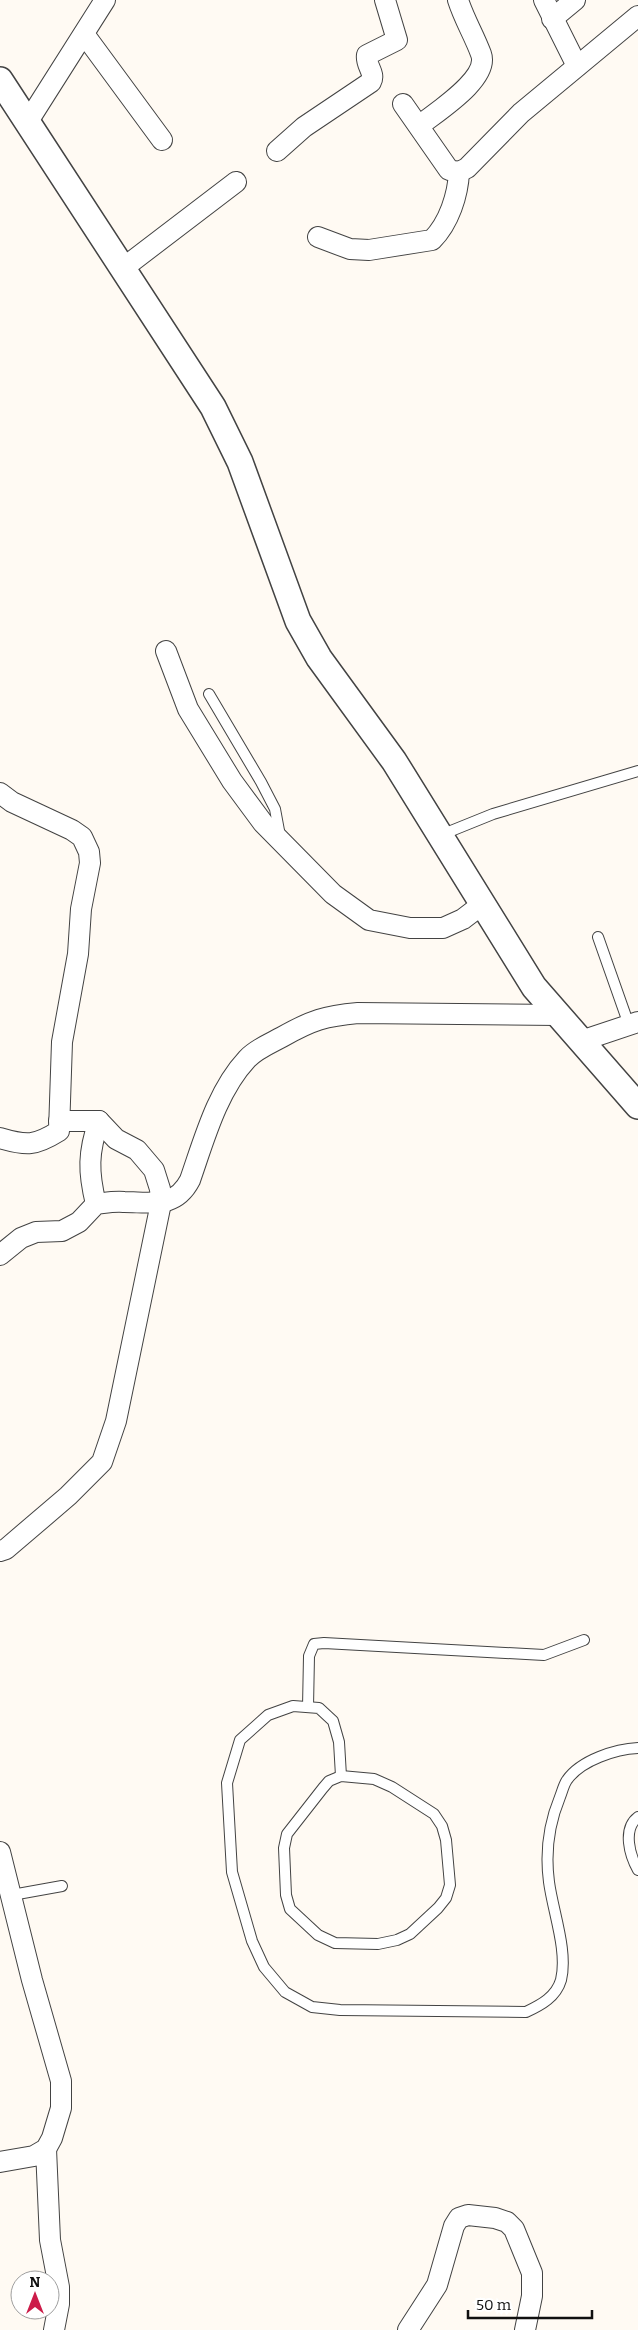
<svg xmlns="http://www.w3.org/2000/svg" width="638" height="2330" font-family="Bitter,serif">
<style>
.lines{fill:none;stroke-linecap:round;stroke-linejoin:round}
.service-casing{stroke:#434343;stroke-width:12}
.minor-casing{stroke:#434343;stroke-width:22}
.tertiary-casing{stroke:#434343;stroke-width:28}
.service{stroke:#fff;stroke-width:10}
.minor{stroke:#fff;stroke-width:20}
.tertiary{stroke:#fff;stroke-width:25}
</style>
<rect width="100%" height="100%" fill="#fffaf3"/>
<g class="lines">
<defs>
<g id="service">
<path d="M209,694l52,88 14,27 5,27"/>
<path d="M441,835l52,-21 145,-43"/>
<path d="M598,937l31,88"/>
<path d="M308,1707l1,-51 5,-12 10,-1 220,12 40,-15"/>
<path d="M341,1776l-2,-34 -6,-21 -14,-13 -26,-2 -25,9 -28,25 -13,43 5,89 20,69 12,26 21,25 27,15 28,3 186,2c15,-7 30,-15 35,-32 7,-29 -8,-68 -12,-98 -4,-30 -1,-56 11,-85 2,-5 4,-13 7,-17 14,-20 49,-31 71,-32"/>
<path d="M341,1776l33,3 18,8 42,27 8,12 4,14 4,45 -4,13 -8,10 -28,26 -13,6 -19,4 -43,-1 -17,-8 -28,-26 -4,-14 -2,-47 3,-14 36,-46 6,-7z"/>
<path d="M638,1817c-16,12 -8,39 0,53"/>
<path d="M12,1895l50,-9"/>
</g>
<g id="minor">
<path d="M544,0l33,66"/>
<path d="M552,19l23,-19"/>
<path d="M84,34l78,106"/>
<path d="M403,104l46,66 10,2 8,-4 54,-55 117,-97"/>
<path d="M27,123l78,-123"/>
<path d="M419,126c17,-14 71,-47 62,-72 -7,-19 -17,-35 -23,-54"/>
<path d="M277,151l27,-24 67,-45c5,-9 -6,-17 -4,-27l30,-15 -12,-40"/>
<path d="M318,237l32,12 19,1 63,-10c17,-17 26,-45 27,-68"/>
<path d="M122,269l114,-87"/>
<path d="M166,651l22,58 44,72 31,42 70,71 36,26 41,8h33l20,-9 21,-16"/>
<path d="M0,793l12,9 60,28 10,7 7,15 1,11 -9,46 -3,45 -16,88 -3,89c-24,15 -32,15 -59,7"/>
<path d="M581,1041l57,-19"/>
<path d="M96,1204c-8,-32 -8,-52 3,-83"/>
<path d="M0,1255l21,-17 15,-6 26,-1 17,-9 17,-18c9,-1 18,-3 28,-2 27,0 51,7 66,-22 14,-40 27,-89 57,-121 9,-10 24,-16 35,-22 30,-17 43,-21 76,-24l200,2"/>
<path d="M0,1551l6,-2 62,-53 34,-34 14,-41 45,-218 -1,-14 -6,-19 -17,-20 -21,-11 -17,-18h-40"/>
<path d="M0,1852l32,128 29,101v27l-9,30 -6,11 -12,7 -34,6"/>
<path d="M46,2149l4,91 9,47v17l-5,26"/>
<path d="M408,2330l29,-45 17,-59 5,-8 9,-3 27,3 12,4 7,7 18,44v23l-7,34"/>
</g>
<path id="tertiary" d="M0,80l213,327 27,55 58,159 21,37 75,103 140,226 104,119"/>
</defs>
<use href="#service" class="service-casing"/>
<use href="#minor" class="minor-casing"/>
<use href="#tertiary" class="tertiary-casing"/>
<use href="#service" class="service"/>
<use href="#minor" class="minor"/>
<use href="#tertiary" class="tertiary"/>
</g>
<g transform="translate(35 2295)"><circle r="24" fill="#ffffff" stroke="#9f9f9f"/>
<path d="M0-4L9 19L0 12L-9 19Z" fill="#cc1c49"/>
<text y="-8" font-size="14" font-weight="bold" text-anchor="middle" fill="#101010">N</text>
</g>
<path d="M468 2310v8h124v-8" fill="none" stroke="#101010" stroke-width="2.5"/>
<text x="476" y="2310" font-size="15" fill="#101010" stroke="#ffffff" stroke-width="4" paint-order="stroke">50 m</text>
</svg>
